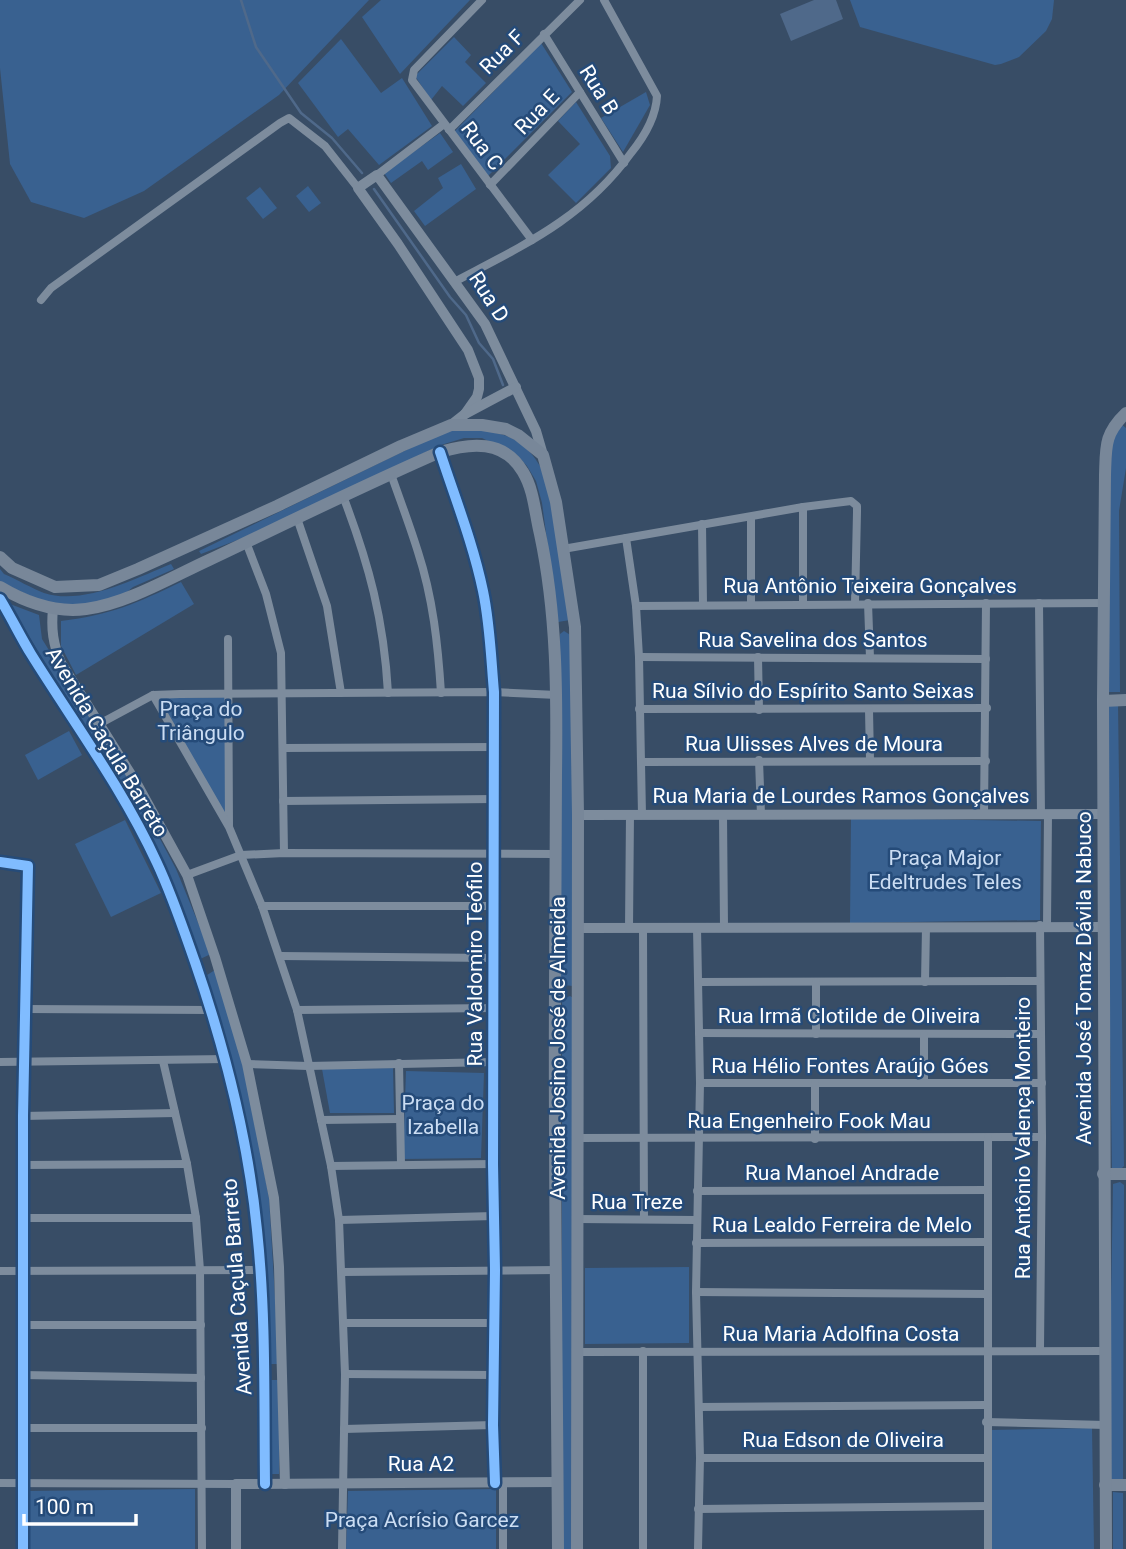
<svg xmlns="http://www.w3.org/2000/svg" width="1126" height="1549" font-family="Roboto,sans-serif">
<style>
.green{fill:#396190}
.water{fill:#4f698a}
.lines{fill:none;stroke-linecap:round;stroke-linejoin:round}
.stream{stroke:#4f698a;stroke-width:2.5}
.minor{stroke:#7d8c9d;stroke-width:8}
.tertiary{stroke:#7d8c9d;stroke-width:10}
.secondary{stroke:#788799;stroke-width:12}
.cycleway-casing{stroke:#254b79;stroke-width:15}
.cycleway{stroke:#80bcff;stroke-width:10}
.labels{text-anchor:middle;stroke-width:5;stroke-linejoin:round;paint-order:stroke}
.street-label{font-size:21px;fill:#fff;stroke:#254b79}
.park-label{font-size:21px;fill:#cbddf3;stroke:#254b79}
</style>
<rect width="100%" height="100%" fill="#384d66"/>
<g class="green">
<path d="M0,0h369l-90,95 -135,96 -60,27 -53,-16 -21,-38 -10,-96z"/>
<path d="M381,0h89l-70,74 -38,-57z"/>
<path d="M850,0h204l-2,19 -6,12 -27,26 -18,7 -6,1 -135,-38z"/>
<path d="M454,37l17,18 -6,7 21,21 -23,23 -21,-20 -11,14 -16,-24z"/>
<path d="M341,39l40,54 21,-15 30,48 -53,39 -31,-36 -10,8 -40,-54z"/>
<path d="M541,43l31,49 -85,85 -33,-45z"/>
<path d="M646,92l4,13 -27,47 -22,-34z"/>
<path d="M576,102l34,54 1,12 -35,35 -28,-28 32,-31 -22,-23z"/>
<path d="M440,133l13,19 -25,18 -6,-9 -31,22 -7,-10z"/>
<path d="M461,164l15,25 -51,37 -11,-15 29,-23 -5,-10z"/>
<path d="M308,186l13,17 -12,9 -13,-16z"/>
<path d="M260,187l17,21 -14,11 -17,-21z"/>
<path d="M1121,424l5,4v40l-7,43 1,181h-14l1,-245z"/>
<path d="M462,428c45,5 62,7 85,50l23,142 -12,2 -16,-119 -6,-22 -9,-15 -10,-11 -35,-17h-18l-23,7 -188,89 -52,20 -2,-3 240,-117z"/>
<path d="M171,564l3,5 -41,18 -13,11 -29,8 -43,-2 -48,-22v-13l4,5c14,6 27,14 40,19 39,13 92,-15 127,-29z"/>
<path d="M975,580h26v14l-26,-1z"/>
<path d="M181,582l13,22 -118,71 -15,-29v-25c50,-6 76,-18 120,-39z"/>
<path d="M10,604l29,11 3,24 82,132 52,98 35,85 -13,6 -87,-185z"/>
<path d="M564,631l8,5 1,350 -11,-1 -1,-6 -1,-345z"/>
<path d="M226,697l-1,118 -66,-117z"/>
<path d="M1118,703l6,463 -2,2 -10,1 -7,-465z"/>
<path d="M69,731l13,24 -44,25 -13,-25z"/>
<path d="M851,818l190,3 -1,99 -190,3z"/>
<path d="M125,820l36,73 -50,24 -36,-73z"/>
<path d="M215,970l27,86 27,142 10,166h-11l1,-75 -14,-96 -30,-145 -18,-73z"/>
<path d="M570,996l5,3 -1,550h-12v-550z"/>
<path d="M393,1068l1,45h-64l-8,-44z"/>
<path d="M406,1071l78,2 -3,85 -78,1z"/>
<path d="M1120,1182l4,3 -1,295h-15l5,-296z"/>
<path d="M689,1267v76l-104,1v-76z"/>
<path d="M271,1380h8v94h-10z"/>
<path d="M1092,1428l2,121h-104v-119z"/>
<path d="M195,1489v60h-170v-58z"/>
<path d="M496,1489v60h-150l2,-58z"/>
<path d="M1113,1492l10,1v56h-10z"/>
</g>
<path class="water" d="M814,0h22l7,19 -52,22 -11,-27z"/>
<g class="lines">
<g class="stream">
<path d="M241,0l15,47 45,66 31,25 30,35"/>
<path d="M374,189l76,108 16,18 13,28 14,16 10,26"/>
</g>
<g class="minor">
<path d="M482,0l-68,70 -2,10 120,160"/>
<path d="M544,34l80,129"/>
<path d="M449,130l131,-130"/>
<path d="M377,175l67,-51"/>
<path d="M490,185l90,-93"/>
<path d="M456,281c68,-36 128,-63 175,-128 13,-16 25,-37 26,-57l-53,-96"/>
<path d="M41,300l10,-12 229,-165 9,-5 36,28 33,42"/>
<path d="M440,452c15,46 33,91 43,139 7,33 8,67 11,101l-1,472 2,106 -2,155 2,58"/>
<path d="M391,474c9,26 19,52 27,78 15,46 20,93 23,141"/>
<path d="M343,496c26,68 41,124 45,197"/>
<path d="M803,507v97"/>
<path d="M751,517v87"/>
<path d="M297,518l30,88 14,87"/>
<path d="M702,524l1,80"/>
<path d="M626,538l10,68 3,51 3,158"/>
<path d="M246,542l20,52 15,59 3,200"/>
<path d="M563,549l240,-42 48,-6 6,5v6l-2,91"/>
<path d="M868,603l2,55"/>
<path d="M1039,603l2,212"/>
<path d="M636,606l468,-3"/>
<path d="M228,639l1,186"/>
<path d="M639,657l347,2"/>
<path d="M758,657l1,53"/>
<path d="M153,695l76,132 33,79 35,104 34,156 8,54 6,154 -3,175"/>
<path d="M639,709l348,-1"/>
<path d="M869,710l1,50"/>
<path d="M101,723l52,-28 27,-1 314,-2 63,3"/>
<path d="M283,748l211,-1"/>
<path d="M759,760l2,55"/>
<path d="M641,762l345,-1"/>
<path d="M283,801l212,-2"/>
<path d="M723,815l1,112"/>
<path d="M984,815l2,-212"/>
<path d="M0,862l28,4 -5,250v433"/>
<path d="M187,875l54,-20 43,-2 271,1"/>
<path d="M262,906h231"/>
<path d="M1040,925l2,212 -2,213"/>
<path d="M1047,925l1,-111"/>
<path d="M629,928l1,-114"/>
<path d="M643,928l1,290"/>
<path d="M697,928l3,155 -4,209 4,166 -2,91"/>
<path d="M280,956l213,2"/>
<path d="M699,982l341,-1"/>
<path d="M925,982l1,-55"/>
<path d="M25,1009l186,1"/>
<path d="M297,1010l198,-2"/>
<path d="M699,1033l342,1"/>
<path d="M816,1034v-52"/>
<path d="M924,1035v48"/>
<path d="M163,1061l24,103 9,54 4,52 2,279"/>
<path d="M0,1062l226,-3"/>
<path d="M399,1063l2,101"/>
<path d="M247,1064l61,2 186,-4"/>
<path d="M700,1083h342"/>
<path d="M815,1083v56"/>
<path d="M23,1116l152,-3"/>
<path d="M321,1120l78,-1"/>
<path d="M576,1138l466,-1"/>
<path d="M988,1138v411"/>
<path d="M24,1165l163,-1"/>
<path d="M331,1166l162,-2"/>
<path d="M697,1191l291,-1"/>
<path d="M24,1218h172"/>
<path d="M577,1219l119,1"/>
<path d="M339,1220l155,-4"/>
<path d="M696,1243l292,-1"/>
<path d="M0,1271l260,-1"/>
<path d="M342,1272l215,-2"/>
<path d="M696,1292l292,2"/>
<path d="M344,1323h150"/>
<path d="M23,1325h178"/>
<path d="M643,1351v198"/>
<path d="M578,1352l526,-1"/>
<path d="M345,1374l148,1"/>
<path d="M22,1375l179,3"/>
<path d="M699,1407l287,-2"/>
<path d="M986,1422l120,3"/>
<path d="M22,1428h180"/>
<path d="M344,1429l149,-4"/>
<path d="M700,1458h287"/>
<path d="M0,1483l236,1"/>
<path d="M503,1483v66"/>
<path d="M698,1509l290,-3"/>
</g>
<g class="tertiary">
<path d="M465,414l12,-17 2,-8v-11l-11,-28 -70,-106 -40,-56 19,-13 108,149 51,107 7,24"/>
<path d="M451,425l14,-11 51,-27"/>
<path d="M0,599c11,18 20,37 31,55 43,69 92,135 126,209 15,32 26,65 38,99 30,87 53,176 62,268 9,84 7,169 8,254"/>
<path d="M53,609c-2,20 0,35 8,54l76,121 50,91 28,82 32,107 27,134 5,69 6,217"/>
<path d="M578,815l526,-1"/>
<path d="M578,928l526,-1"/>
<path d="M236,1549v-65l322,-2"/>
</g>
<g class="secondary">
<path d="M0,557l12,11 43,19 44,-2 39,-16 139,-63 124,-60 50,-21h31l24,4 12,6 25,20 13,47 19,125 3,188 -1,734"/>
<path d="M0,587c25,15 56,26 86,22 40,-5 86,-32 123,-49 76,-36 153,-74 231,-108 30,-9 64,-13 83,20 11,18 12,42 17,62 17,80 17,160 16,241 -1,71 -1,142 -1,213 -1,187 2,374 3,561"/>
<path d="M1103,701l23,-1"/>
<path d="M1103,1174h23"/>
<path d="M1105,1485h21"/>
<path d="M1106,1549l-3,-848 2,-226c1,-28 -1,-41 21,-62"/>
</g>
<defs>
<g id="cycleway">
<path d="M440,452c15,46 33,91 43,139 7,33 8,67 11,101l-1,472 2,106 -2,155 2,58"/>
<path d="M0,599c11,18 20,37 31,55 43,69 92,135 126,209 15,32 26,65 38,99 30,87 53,176 62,268 9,84 7,169 8,254"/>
<path d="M0,862l28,4 -5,250v433"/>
</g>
</defs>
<use href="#cycleway" class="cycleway-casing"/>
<use href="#cycleway" class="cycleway"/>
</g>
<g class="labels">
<g class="street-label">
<text transform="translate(502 52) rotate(-45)" y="7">Rua F</text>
<text transform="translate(599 90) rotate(58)" y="7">Rua B</text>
<text transform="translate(537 112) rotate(-46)" y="7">Rua E</text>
<text transform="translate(482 146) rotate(53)" y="7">Rua C</text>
<text transform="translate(489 297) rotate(57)" y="7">Rua D</text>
<text x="870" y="593">Rua Antônio Teixeira Gonçalves</text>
<text x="813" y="647">Rua Savelina dos Santos</text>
<text x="813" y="698">Rua Sílvio do Espírito Santo Seixas</text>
<text transform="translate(107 742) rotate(59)" y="7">Avenida Caçula Barreto</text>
<text x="814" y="751">Rua Ulisses Alves de Moura</text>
<text x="841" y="803">Rua Maria de Lourdes Ramos Gonçalves</text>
<text transform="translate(475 964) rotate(-90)" y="7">Rua Valdomiro Teófilo</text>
<text transform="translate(1084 978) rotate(-90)" y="7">Avenida José Tomaz Dávila Nabuco</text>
<text x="849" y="1023">Rua Irmã Clotilde de Oliveira</text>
<text transform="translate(558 1048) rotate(-90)" y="7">Avenida Josino José de Almeida</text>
<text x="850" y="1073">Rua Hélio Fontes Araújo Góes</text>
<text x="809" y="1128">Rua Engenheiro Fook Mau</text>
<text transform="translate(1023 1138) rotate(-90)" y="7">Rua Antônio Valença Monteiro</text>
<text x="842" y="1180">Rua Manoel Andrade</text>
<text x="637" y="1209">Rua Treze</text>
<text x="842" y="1232">Rua Lealdo Ferreira de Melo</text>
<text transform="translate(237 1287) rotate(-94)" y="7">Avenida Caçula Barreto</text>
<text x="841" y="1341">Rua Maria Adolfina Costa</text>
<text x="843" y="1447">Rua Edson de Oliveira</text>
<text x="421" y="1471">Rua A2</text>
</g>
<g class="park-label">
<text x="201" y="716">Praça do<tspan x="201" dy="24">Triângulo</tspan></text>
<text x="945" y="865">Praça Major<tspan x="945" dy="24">Edeltrudes Teles</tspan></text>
<text x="443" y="1110">Praça do<tspan x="443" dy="24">Izabella</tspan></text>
<text x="422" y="1527">Praça Acrísio Garcez</text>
</g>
</g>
<path d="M24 1514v10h112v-10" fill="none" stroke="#ffffff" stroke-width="3.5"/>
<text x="35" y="1514" font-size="21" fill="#ffffff" stroke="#254b79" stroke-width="5" paint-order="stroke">100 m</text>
</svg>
